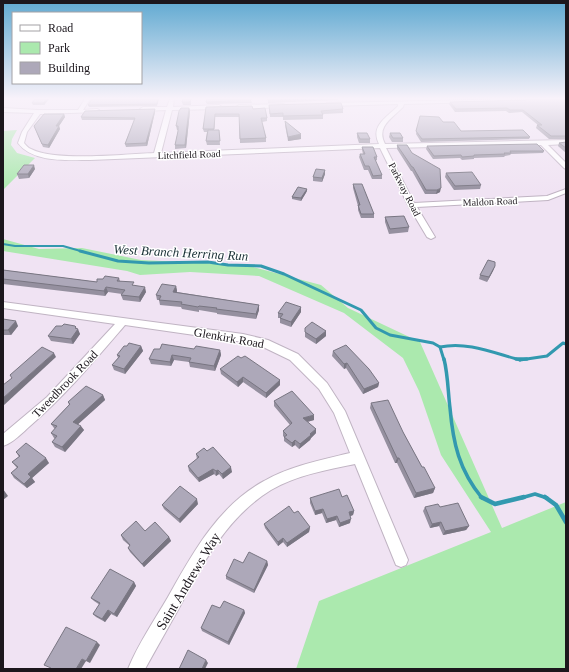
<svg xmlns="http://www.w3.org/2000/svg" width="569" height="672" font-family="'Times New Roman',serif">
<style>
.green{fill:#abe9ae}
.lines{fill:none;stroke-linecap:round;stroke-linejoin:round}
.stream-far3{stroke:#3299af;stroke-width:2}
.stream-far2{stroke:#3299af;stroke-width:3}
.stream-far1{stroke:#3299af;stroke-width:3.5}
.stream{stroke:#3299af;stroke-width:4.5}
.minor-casing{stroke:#c0b4c3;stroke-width:2}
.minor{fill:#fff;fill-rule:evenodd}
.wall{fill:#95909f}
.shaded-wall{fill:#797682}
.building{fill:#ada8b9;stroke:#797682}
.labels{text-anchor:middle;stroke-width:3;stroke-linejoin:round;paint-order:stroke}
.far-street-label{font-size:10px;fill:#1c171d;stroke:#fff}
.street-label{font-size:12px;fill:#1c171d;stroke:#fff}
.water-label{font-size:13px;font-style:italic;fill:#182f35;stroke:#fff}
.near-street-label{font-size:14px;fill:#1c171d;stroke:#fff}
</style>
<rect width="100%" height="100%" fill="#f0e3f3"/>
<g class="green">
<path d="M17,130l-5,9 -1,6 6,8 18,5 -32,32v-59z"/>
<path d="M3,239l36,10 43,-1 59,12 105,5 75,20 27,23 72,34 82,186 64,-26v167h-270l23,-68 172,-69 -50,-77 -22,-64 -16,-33 -59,-45 -85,-37 -69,-4 -50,3 -13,-4 -124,-20z"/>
</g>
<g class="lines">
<path class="stream-far3" d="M3,244l12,2h48l21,6"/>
<g class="stream-far2">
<path d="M80,251l38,10 31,2 59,-1 20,3 33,1 23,8 77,36 15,18 14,7 43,8 7,4 4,13"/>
<path d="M440,347c27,-6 54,6 80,13"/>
<path d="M520,360l27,-4 16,-13 3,1"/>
</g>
<g class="stream-far1">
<path d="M444,359c4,16 4,33 6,49 3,35 9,62 32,90"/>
<path d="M516,359h11"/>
<path d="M521,498l14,-4 12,4"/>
</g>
<g class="stream">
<path d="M481,497l14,7 29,-7"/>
<path d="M545,497l11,8 10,17"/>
</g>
<defs>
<g id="minor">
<path d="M85,99h5l-7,11 14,-1 2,1v2l-59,2 -13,18 -3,11c2,2 4,5 7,6 24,13 94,5 123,4l12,-43 -23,1 -3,-2 3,-2h24l3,-8h4l-1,8 46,-2 3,2 -3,2 -47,1 -11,43 218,-9c-9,-18 7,-26 19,-38v-2l-69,2 -2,-1v-2l200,-4 -2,2 -121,3 -1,3c-12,12 -27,20 -18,37l181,-4v4l-18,1 18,18v6l-2,-1 -23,-23 -155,3 28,55 133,-7 19,-7v4l-18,7 -131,7 18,30 -4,2 -4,-2 -19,-32 -28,-57 -290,12c-23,0 -57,3 -72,-17l4,-11 12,-19 -31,-1v-4l35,2h40z"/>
<path d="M283,104l2,1v2l-46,2 -3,-2 3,-2z"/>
<path d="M3,302l240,32 25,6 30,14 29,29 18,28 63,149 -2,5 -5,2 -5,-2 -41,-101c-29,6 -58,11 -84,26 -44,27 -69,74 -92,118 -11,20 -23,41 -34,61h-17c10,-25 26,-48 40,-72 24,-43 50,-91 96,-116 26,-15 57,-21 86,-28l-16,-40 -15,-24 -29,-29 -29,-14 -18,-4 -118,-17c-30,35 -60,71 -95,101 -8,7 -17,17 -27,20v-12l44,-37 68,-73 -112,-16z"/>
</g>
</defs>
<use href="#minor" class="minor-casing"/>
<use href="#minor" class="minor"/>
</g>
<g class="wall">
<path d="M49,99l-5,6h-11l-1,-2z"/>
<path d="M159,99l-2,7 -68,1 -1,-2z"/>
<path d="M191,99v6h-8l-1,-3z"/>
<path d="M268,99h70v1l-70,3z"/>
<path d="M566,99v40h-17l-13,-11 1,-3h1l-16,-13 -13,1 -3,-2 -51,1 -6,-8 1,-2z"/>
<path d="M251,100l1,3 -45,1 -1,-2z"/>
<path d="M269,105l74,4v4l-20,1v5l-40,1v-3h-13z"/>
<path d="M206,107l47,2 14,9v3l-5,1 4,16v4l-26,1 -1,-26h-24l-1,13h5l1,15h-13l-1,-4 1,-9h-3l-1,-3z"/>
<path d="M189,108l1,3 -4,37 -11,1v-4l3,-14v-1h-1l-1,-4z"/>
<path d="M155,109v3l-8,34 -21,1 -1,-3 9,-24h-52l-1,-3z"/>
<path d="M64,114l1,3 -6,9 1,3 -11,19 -6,-1 -9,-21z"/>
<path d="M420,116l23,6 18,9 69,6 -1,2 -108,3 -5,-8z"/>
<path d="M285,121l16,18 -13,2 -3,-16z"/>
<path d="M357,133l13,6v4h-11l-2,-6z"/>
<path d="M390,133l13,5v4h-11l-3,-5z"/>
<path d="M566,142v11l-8,-7 1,-3z"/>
<path d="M397,145l15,8 28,39 -4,2h-11l-13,-23h-1l-14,-22z"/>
<path d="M427,146l117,5 -1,2 -32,1 -1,1 -5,1 -1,1 -30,1v1l-12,1 -2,-2 -27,1 -7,-10z"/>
<path d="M362,147l15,10v3l-2,1 7,14v4h-10l-4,-9h-4l-5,-13 1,-3h3l-1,-4z"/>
<path d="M35,169l-6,9 -10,1 -2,-5z"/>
<path d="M325,170v4l-3,8 -9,-1v-4z"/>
<path d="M446,173l35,12 -1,4 -26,1 -9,-13z"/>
<path d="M353,184l21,30v4h-13l-3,-8v-4l-5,-18z"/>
<path d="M307,191l-6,10 -9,-2v-2z"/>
<path d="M385,217l24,10 -1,5 -19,2 -4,-12z"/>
<path d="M495,266l-2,5 -6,11 -8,-3 1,-4z"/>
<path d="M3,270l94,12 6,-3 16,-1 1,3 15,5 11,6 -6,10 -17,-2 -2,-5 1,-1 -14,-2 -3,4 -102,-12z"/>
<path d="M176,286l1,5v1l82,13v5l-3,9 -39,-5v-1l-18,-3v2l-17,-3 -1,-2 -21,-2 -1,-5h-2l-1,-5z"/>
<path d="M301,312l-10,15 -11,-4v-5h-2v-5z"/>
<path d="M3,319l15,7 -7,9h-8z"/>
<path d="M305,328l21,3v5l-10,8 -11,-7z"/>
<path d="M77,329l3,5 -7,10 -22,-3 -3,-5z"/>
<path d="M127,346h14l2,5 -18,23 -11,-4 -2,-5 6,-7 -1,-3z"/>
<path d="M160,349l60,1 1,5 -6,16 -25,-4 -1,-5 -15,-2 -3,6 -20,-2 -2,-5z"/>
<path d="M333,351l46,32 -1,4 -15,7 -17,-26 -2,1 -12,-13z"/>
<path d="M241,358l39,27 -14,13 -23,-16 -5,5 -17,-13 -1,-5z"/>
<path d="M103,395l2,5 -27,24 6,6 -19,22 -10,-5 -3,-5 3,-3 -1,-1 -3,-5 4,-4 -1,-1 -3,-4 18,-19 -1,-3z"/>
<path d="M274,401l40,19 -7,2 9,7v4l-5,5 -1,2 -11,9 -4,-4 -3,2 -8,-6v-4l-1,-1v-5l7,-6 -16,-19z"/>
<path d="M371,403l32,29 19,35 13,21 -2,5 -19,5 -17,-35h-2l-25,-55z"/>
<path d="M207,451l25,21 -9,7 -4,-5 -3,2 -2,-2 -15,8 -10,-11 -1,-5 9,-7 -1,-5z"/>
<path d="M16,452l33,11 -17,15 3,4 -8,6 -13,-10 -3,-5 6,-5 -5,-6 7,-5z"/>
<path d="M342,497l12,14 -1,4 -3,1v7l-11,4 -3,-7 -10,3 -4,-10 -7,2 -5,-12v-5z"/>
<path d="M198,504l-18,19 -16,-14 -2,-4z"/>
<path d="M425,507h15l29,19 -3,4 -23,5 -4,-9 -9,2 -7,-17z"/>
<path d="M294,513l16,14 -1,5 -22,15 -4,-5 -5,4 -13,-18 -1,-4z"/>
<path d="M145,531l24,6 2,4 -27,26 -14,-15 -2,-4 2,-2 -7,-6 -2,-5z"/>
<path d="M267,561l1,4 -14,28 -28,-14v-3l17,-13z"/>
<path d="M134,582l2,4 -19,31 -6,-3 -6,8 -9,-5 -3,-3 7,-9 -6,-4 -3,-3z"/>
<path d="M220,608l24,2 1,3 -16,32 -27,-14 -1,-3z"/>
</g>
<g class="shaded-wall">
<path d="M47,99h2l-5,6 -1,-2z"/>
<path d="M189,108l1,3 -4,37 -1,-3z"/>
<path d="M155,109v3l-8,34 -1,-3z"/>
<path d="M64,114l1,3 -6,9 1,3 -11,19 -1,-3 8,-19z"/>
<path d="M301,134v5l-13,2v-4z"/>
<path d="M34,165l1,4 -6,9 -1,-4z"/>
<path d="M325,170v4l-3,8v-4z"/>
<path d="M441,188l-1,4 -4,2 1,-4z"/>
<path d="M307,189v2l-6,10v-3z"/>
<path d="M495,266l-2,5 -6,11 2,-5z"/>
<path d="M176,286l1,5 -3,6 -1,-5z"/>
<path d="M106,287l2,5 -3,4 -1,-5z"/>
<path d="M145,287l1,5 -6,10 -1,-5z"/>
<path d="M259,305v5l-3,9v-5z"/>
<path d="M301,307v5l-10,15v-5z"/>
<path d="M16,321l2,5 -7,9 -3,-5z"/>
<path d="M76,327l1,3 1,-1 2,5 -7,10 -2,-5 4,-11z"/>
<path d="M326,331v5l-10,8v-5z"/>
<path d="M141,346l2,5 -18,23 -1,-5z"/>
<path d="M220,350l1,5 -6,16 -1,-5z"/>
<path d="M54,353l2,4 -53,49v-8z"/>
<path d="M172,355l2,5 -3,6 -1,-4z"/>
<path d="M347,363l-1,5 -2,1v-5z"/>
<path d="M243,377v5l-5,5 -1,-5z"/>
<path d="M280,380v5l-14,13v-5z"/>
<path d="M379,383l-1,4 -15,7 1,-5z"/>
<path d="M103,395l2,5 -30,27 -2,-5z"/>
<path d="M314,415v5l-11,3v-5z"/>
<path d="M81,426l3,4 -19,22 -3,-5z"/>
<path d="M316,429v4l-5,5 -1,2 -11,9 1,-5z"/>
<path d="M295,440v5l-3,2v-4z"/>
<path d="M46,458l3,5 -17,15 3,4 -8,6 -3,-4 4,-10z"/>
<path d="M397,458h2l-2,5h-2z"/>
<path d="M231,467l1,5 -9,7 -1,-5z"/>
<path d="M213,469l1,5 -15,8 -1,-4z"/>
<path d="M218,470l1,4 -3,2v-5z"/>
<path d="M435,488l-2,5 -19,5 2,-5z"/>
<path d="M3,489l5,7 -5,4z"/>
<path d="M197,499l1,5 -18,19 -1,-4z"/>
<path d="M323,509l-1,4 -7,2v-4z"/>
<path d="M354,511l-1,4 -5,2 1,-5z"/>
<path d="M337,516l-1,4 -10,3 1,-4z"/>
<path d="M351,519l-1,4 -11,4 1,-4z"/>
<path d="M441,522l-2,4 -9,2 2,-4z"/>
<path d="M469,526l-3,4 -23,5 2,-4z"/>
<path d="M310,527l-1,5 -22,15v-4z"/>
<path d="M169,537l2,4 -27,26 -2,-3z"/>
<path d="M283,538v4l-5,4v-4z"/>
<path d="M267,561l1,4 -14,28v-3z"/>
<path d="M134,582l2,4 -19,31 -3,-3z"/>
<path d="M108,610l3,4 -6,8 -3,-3z"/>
<path d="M244,610l1,3 -16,32 -1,-3z"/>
<path d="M97,642l3,3 -10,18 -4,-2z"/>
<path d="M82,659l4,2 -5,8h-5z"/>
<path d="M206,660l2,3 -3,6h-3z"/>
</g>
<g class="building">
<path d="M35,99h12l-4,4h-11z"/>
<path d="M92,99h66l-1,5 -69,1z"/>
<path d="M183,99h8l-1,3h-8z"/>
<path d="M207,99h44v1l-45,2z"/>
<path d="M268,99h54l-54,1z"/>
<path d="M527,99h39v37h-15l-14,-11h5l-19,-15h-13l-3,-2 -51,1 -6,-7 76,-2z"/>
<path d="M341,103l2,6 -22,2 2,4 -40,1v-3l-13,1 -1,-9z"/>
<path d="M252,106l1,3 12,-1 2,10h-6l5,20 -26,1 -1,-25h-24l-1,15h-11l3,-22z"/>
<path d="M181,108h8l-4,37h-10l3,-14v-5h-2l3,-15z"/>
<path d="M155,109l-9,34 -21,1 10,-26 -54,-1 4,-6z"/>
<path d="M44,114h20l-8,12h3l-11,19 -6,-1 -8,-18z"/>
<path d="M420,116l19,1 4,5h11l7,9 62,-1 7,7 -108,2 -6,-8z"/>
<path d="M285,121l16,13 -13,3z"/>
<path d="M208,130h11l1,11h-14z"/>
<path d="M357,133h10l3,6h-10z"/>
<path d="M390,133h10l3,5h-10z"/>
<path d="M566,142v6l-7,-5z"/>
<path d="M537,144l7,7h-34l1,2h-7l1,1 -31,1v1l-12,1 -1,-2 -27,1 -7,-10z"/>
<path d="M397,145h10l5,8 28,16 1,19 -4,2h-11l-13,-23h-1z"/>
<path d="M362,147h11l4,10h-3l8,18 -9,1 -4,-10h-4l-5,-12h5z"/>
<path d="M24,165h10l-6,9h-11z"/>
<path d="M316,169l9,1 -3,8 -9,-1z"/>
<path d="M472,172l9,13 -26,1 -9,-13z"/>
<path d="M353,184h9l12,30h-13l-3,-9h2z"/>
<path d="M298,187l9,2 -6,9 -9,-1z"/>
<path d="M404,216l5,11 -19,2 -5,-12z"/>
<path d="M488,260l7,2v4l-6,11 -9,-2z"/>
<path d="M3,270l94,12v-3h6l2,-3 14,2 -2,3 17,1 -2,3 13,2 -6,10 -18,-2 4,-5 -19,-3 -2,4 -101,-12z"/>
<path d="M162,284l14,2 -3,6 86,13 -3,9 -40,-5 1,-1 -18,-2 -1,1 -17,-3 1,-2 -23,-2 2,-4 -5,-1z"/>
<path d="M286,302l15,5 -10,15 -11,-4 3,-4 -5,-1z"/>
<path d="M3,319l13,2 -8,9h-5z"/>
<path d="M312,322l14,9 -10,8 -11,-7v-4z"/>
<path d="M64,324l11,2 1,1 -1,1 3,1 -7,10 -23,-3 8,-10h6z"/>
<path d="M129,343l12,3 -17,23 -12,-4 8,-9 -3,-1 7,-9h3z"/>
<path d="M162,344l32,5 2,-3 24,4 -6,16 -25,-4 2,-4 -19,-3 -2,7 -21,-3 5,-10h6z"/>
<path d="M346,345l23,24 10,14 -15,6 -17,-26 -3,1 -11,-13z"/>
<path d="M42,347l12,6 -51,45v-13l9,-7 -2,-3z"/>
<path d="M238,356l3,2 4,-2 35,24 -14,13 -23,-16 -6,5 -17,-13z"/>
<path d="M86,386l17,9 -30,27 8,4 -19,21 -10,-5 5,-6 -6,-3 6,-7 -6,-2 19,-20 -2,-2z"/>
<path d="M292,391l22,24 -11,3 13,11 -6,5 1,1 -11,9 -5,-4 -3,3 -8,-6 3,-2 -4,-4 9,-8 -18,-22z"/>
<path d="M388,400l15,32 19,35h2l11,21 -19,5 -17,-35h-2l-26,-55z"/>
<path d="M26,443l20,15 -18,16 3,3 -7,7 -13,-11 7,-6 -6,-5 8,-6 -4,-4z"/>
<path d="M213,447l18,20 -9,7 -4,-4 -2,1 -3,-2 -15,9 -10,-12 11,-9 -3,-3 8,-6 3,3z"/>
<path d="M180,486l17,13 -18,20 -17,-14z"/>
<path d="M339,489l3,8 5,-2 7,16 -5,1 2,7 -11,4 -3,-7 -10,3 -4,-10 -8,2 -5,-13z"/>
<path d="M458,503l11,23 -24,5 -4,-9 -9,2 -7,-17 13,-3 2,3z"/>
<path d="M289,506l5,7 4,-2 12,16 -23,16 -4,-5 -5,4 -14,-18z"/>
<path d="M136,521l9,10 10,-9 14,15 -27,27 -14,-16 2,-3 -9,-10z"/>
<path d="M249,552l18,9 -13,29 -28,-14 8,-17 9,4z"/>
<path d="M110,569l24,13 -20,32 -6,-4 -6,9 -9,-5 7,-11 -9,-5z"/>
<path d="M224,601l20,9 -16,32 -27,-14 11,-23 8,3z"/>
<path d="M66,627l31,15 -11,19 -4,-2 -6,10h-26l1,-1 -7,-3z"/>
<path d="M188,650l18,10 -4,9h-23z"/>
</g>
<linearGradient id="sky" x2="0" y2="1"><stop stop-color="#5fa9d1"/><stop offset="0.51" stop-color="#f8f2fa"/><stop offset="1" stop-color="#f8f2fa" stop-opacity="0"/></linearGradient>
<rect width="569" height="193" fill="url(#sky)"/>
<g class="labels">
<g class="far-street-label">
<text transform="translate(189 154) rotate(-2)" y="4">Litchfield Road</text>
<text transform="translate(405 189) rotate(63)" y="4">Parkway Road</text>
<text transform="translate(490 201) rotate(-2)" y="4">Maldon Road</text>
</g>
<g class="street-label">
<text transform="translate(229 338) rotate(10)" y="4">Glenkirk Road</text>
<text transform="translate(65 384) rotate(-46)" y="4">Tweedbrook Road</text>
</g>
<g class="water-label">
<text transform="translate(181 252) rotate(3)" y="5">West Branch Herring Run</text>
</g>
<g class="near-street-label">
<text transform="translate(188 581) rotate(-59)" y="5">Saint Andrews Way</text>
</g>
</g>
<rect width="569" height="672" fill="none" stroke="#1c171d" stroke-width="8"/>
<rect x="12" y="12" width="130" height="72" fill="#ffffff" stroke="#a4a2a5"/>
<rect x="20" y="25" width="20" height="6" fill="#ffffff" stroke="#a4a2a5"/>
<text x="48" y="32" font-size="12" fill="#1c171d">Road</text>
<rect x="20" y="42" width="20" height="12" fill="#abe9ae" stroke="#a4a2a5"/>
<text x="48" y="52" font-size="12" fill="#1c171d">Park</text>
<rect x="20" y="62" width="20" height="12" fill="#ada8b9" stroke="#a4a2a5"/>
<text x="48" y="72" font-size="12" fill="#1c171d">Building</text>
</svg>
